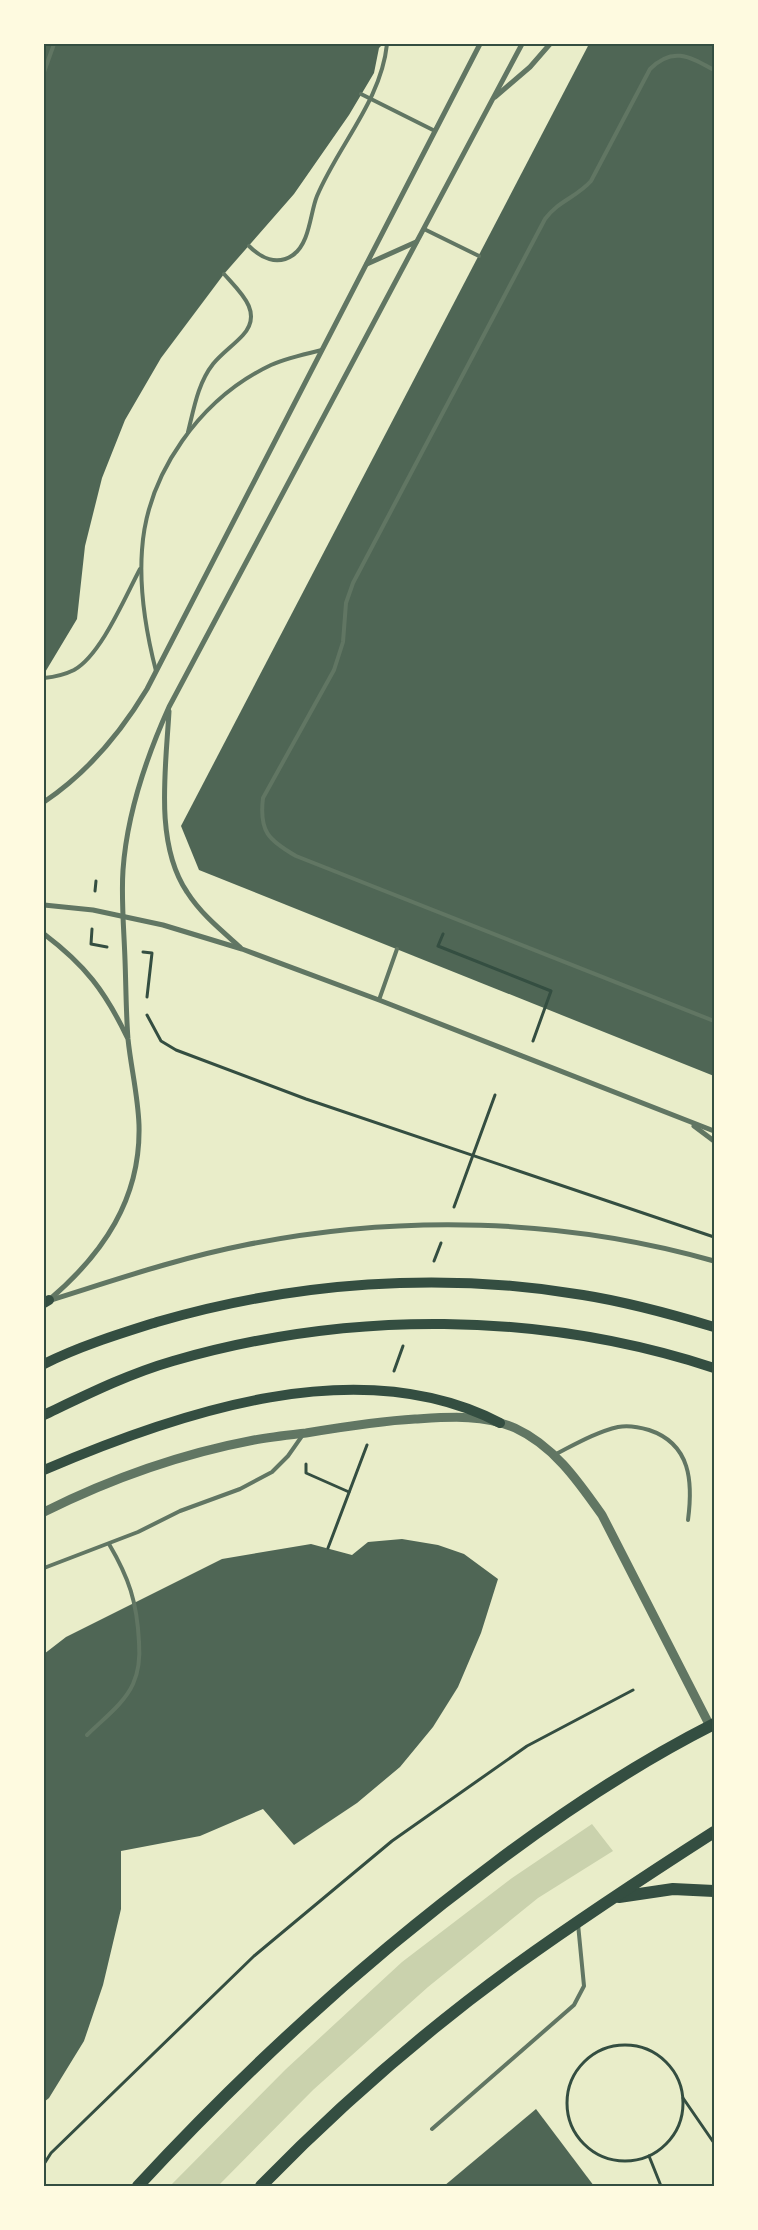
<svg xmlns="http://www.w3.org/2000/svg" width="758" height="2230" font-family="Rubik,sans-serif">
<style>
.green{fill:#cad2ad}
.building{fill:#4f6655}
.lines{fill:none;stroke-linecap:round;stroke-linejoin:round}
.path{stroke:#344e41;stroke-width:3}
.service{stroke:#617663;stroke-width:4}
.minor{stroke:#617663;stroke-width:5}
.tertiary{stroke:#617663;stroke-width:9}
.secondary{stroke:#344e41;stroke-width:10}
.primary{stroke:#344e41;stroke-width:12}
.neatline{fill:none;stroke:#344e41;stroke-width:2}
</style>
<rect width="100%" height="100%" fill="#e9edc9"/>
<path class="green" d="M592,1824l21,27 -75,47 -110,89 -115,103 -95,96h-48l116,-117 116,-107 110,-84z"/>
<g class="building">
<path d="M44,44h339l-4,4 -5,25 -25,42 -55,79 -70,80 -63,84 -36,62 -23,58 -17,68 -8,73 -33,55z"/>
<path d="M589,44h125v1032l-515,-206 -18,-44z"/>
<path d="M402,1539l36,6 26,9 34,25 -17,54 -23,54 -25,40 -33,40 -43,36 -63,42 -31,-36 -63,27 -79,15v58l-18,76 -19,56 -35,57 -5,4v-448l22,-17 156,-78 89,-15 41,11 16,-13z"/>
<path d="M536,2109l58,77h-150z"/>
</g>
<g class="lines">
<g class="path">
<path d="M95,891l1,-10"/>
<path d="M92,929l-1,15 16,3"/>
<path d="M443,934l-5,12 113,45 -18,50"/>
<path d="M143,952l9,1 -5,44"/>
<path d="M147,1015l14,26 15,9 130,49 408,138"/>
<path d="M454,1207l41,-112"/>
<path d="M434,1261l7,-18"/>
<path d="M394,1371l9,-25"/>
<path d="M306,1464v9l43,19"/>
<path d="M328,1548l39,-103"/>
<circle cx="625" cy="2103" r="58"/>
<path d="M683,2098l31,45"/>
<path d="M649,2156l12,30"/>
<path d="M44,2164l7,-11 203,-197 138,-115 135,-95 106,-56"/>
</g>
<g class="service">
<path d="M714,70c-24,-13 -41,-24 -64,-1l-59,112c-14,16 -33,20 -46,38l-192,364 -7,20 -3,39 -9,28 -71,128c-4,33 5,42 33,58l418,165"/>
<path d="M44,72l10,-28"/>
<path d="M361,94l74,37"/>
<path d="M424,229l55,27"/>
<path d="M249,246c12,12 28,20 44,9 17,-12 17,-42 24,-59 22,-52 64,-95 70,-152"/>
<path d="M188,432c6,-24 10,-49 25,-68 9,-11 21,-19 30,-29 21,-23 -4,-44 -19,-61"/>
<path d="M156,671c-10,-39 -17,-80 -14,-121 5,-77 59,-152 129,-185 16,-7 34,-11 51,-15"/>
<path d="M44,678c10,-1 20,-3 30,-8 27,-15 51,-73 66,-101"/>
<path d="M379,1000l18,-51"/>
<path d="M554,1455c20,-10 42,-23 64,-28 10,-2 21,0 31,3 42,14 44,52 39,90"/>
<path d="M44,1568l94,-36 42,-21 60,-22 32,-17 16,-16 14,-20"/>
<path d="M87,1735c15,-15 37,-31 46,-51 6,-13 7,-29 6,-42 -2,-40 -10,-64 -30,-98"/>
<path d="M432,2129l142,-124 10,-19 -6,-62"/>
</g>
<g class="minor">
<path d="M495,97l35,-30 20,-23"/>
<path d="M367,264l49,-22"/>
<path d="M169,711c-3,56 -15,132 18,181 14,22 34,38 53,55"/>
<path d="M44,802c43,-29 76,-68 103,-113l333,-645"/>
<path d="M44,905l49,5 70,15 79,24 137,51 335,131"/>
<path d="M44,934c41,31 61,57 83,103"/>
<path d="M694,1126l20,15"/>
<path d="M49,1300c54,-46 92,-101 90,-175 -1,-29 -8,-57 -11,-86 -2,-26 -2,-53 -3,-79 -1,-30 -4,-61 -2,-90 4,-57 23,-112 46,-163l353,-663"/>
<path d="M51,1300c64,-20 128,-42 194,-55 154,-31 318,-27 469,16"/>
</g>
<path class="tertiary" d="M44,1512c66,-33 136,-58 210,-72 17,-3 35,-5 52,-7 36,-6 72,-12 109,-14 34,-2 68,-5 100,9 39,18 63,53 87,87l108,211"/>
<g class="secondary">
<path d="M44,1303l5,-3"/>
<path d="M44,1364c36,-18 75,-30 113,-42 137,-40 284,-51 426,-27 44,7 88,19 131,32"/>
<path d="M44,1415c42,-20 84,-41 129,-54 176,-51 367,-50 541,7"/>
<path d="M44,1470c135,-58 316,-120 456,-47"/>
</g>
<g class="primary">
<path d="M619,1897l54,-8 41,2"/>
<path d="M138,2186c109,-118 227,-226 356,-322 69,-52 143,-101 220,-140"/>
<path d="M261,2186c78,-80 164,-155 255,-221 64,-46 131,-90 198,-133"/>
</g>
</g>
<rect width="758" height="2230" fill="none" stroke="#fefae0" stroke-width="90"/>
<rect x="45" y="45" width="668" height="2140" class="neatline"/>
</svg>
